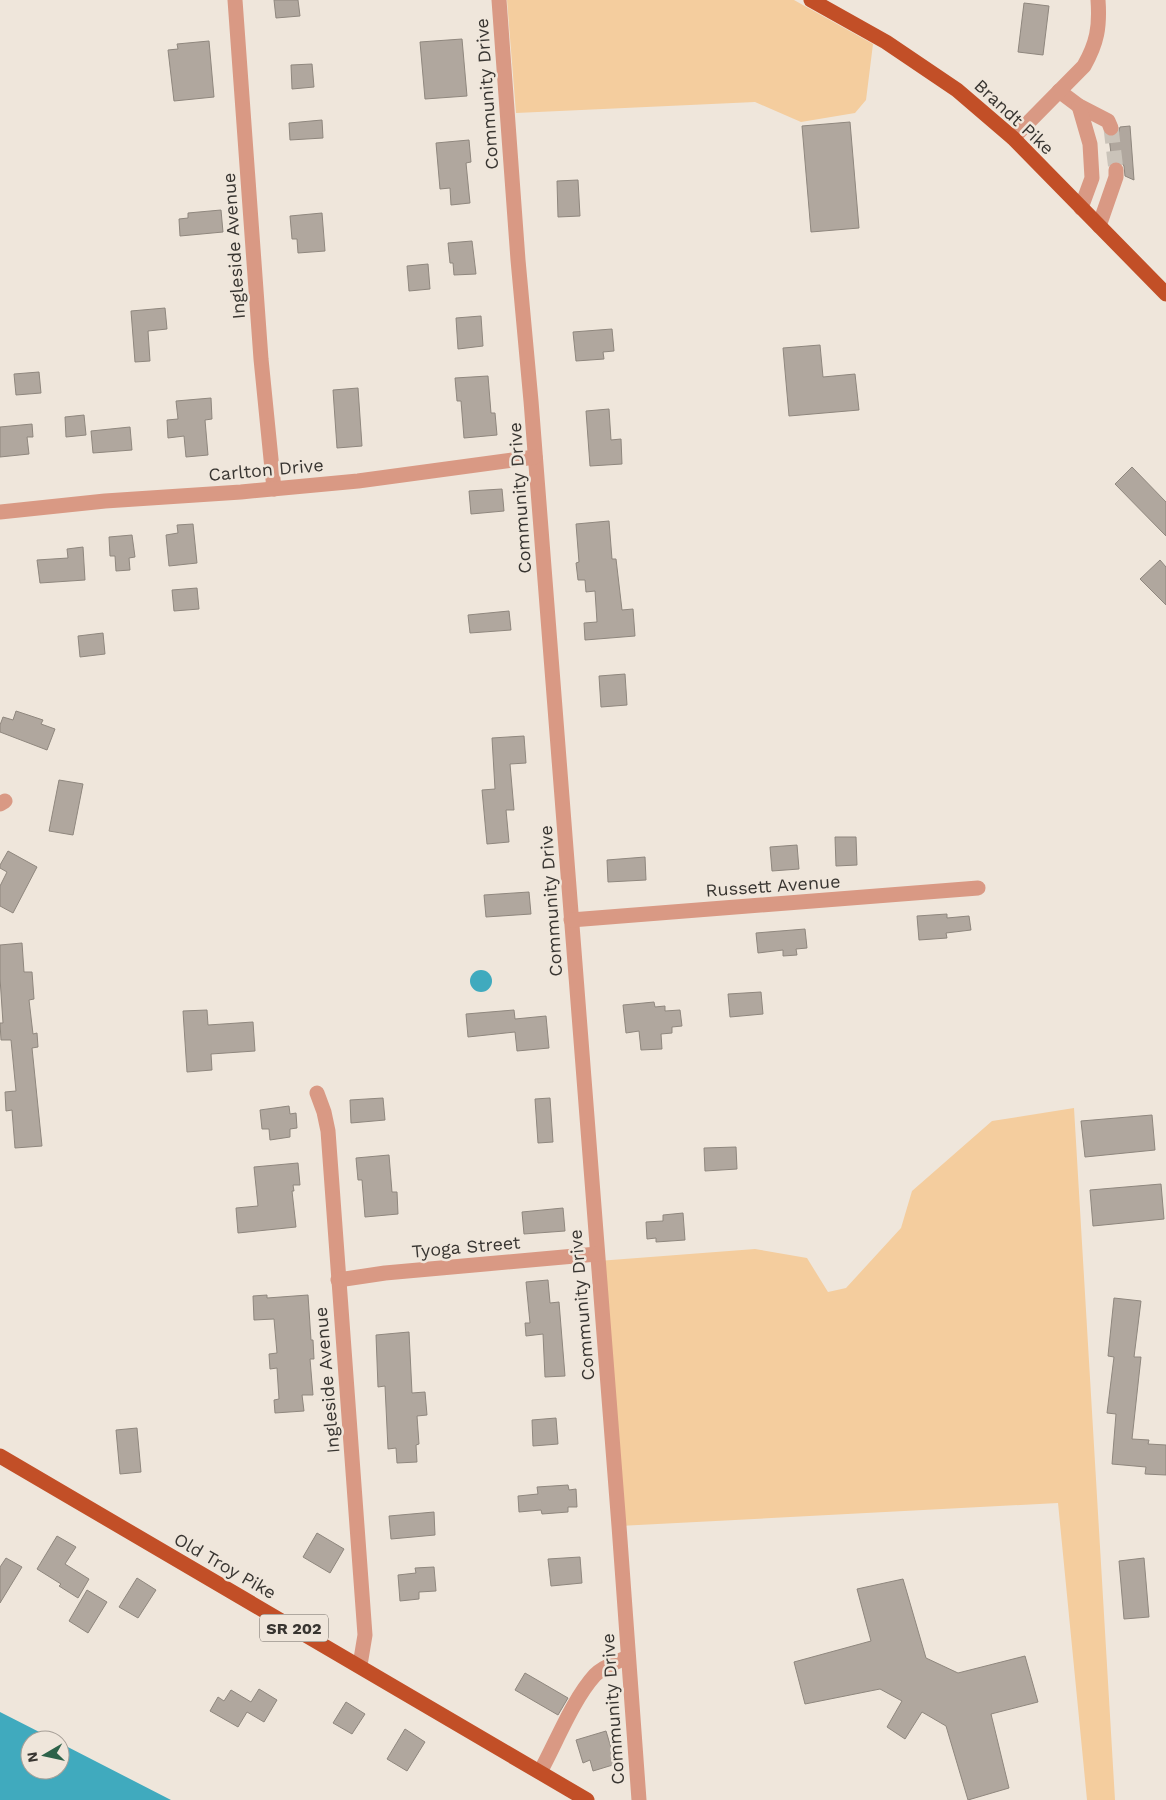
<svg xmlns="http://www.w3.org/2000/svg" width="1166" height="1800" font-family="'Work Sans',sans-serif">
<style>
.green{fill:#f4cd9e}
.water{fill:#40aabe}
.building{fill:#b0a79e;stroke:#8f877e}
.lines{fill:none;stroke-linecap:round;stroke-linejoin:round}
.minor-tunnel{stroke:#cac3b9;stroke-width:15;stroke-dasharray:15 8;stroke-linecap:butt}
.minor{stroke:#d99984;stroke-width:15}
.major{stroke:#c24f27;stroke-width:15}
.labels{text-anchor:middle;stroke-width:5;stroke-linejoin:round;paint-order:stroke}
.shield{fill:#efe6db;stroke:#6f6a64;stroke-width:1}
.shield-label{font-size:16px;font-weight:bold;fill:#383531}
.street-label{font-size:18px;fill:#383531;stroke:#efe6db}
</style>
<rect width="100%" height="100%" fill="#efe6db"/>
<g class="green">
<path d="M507,0h287l79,44 -7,56 -11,13 -54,9 -46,-20 -239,11z"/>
<path d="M1074,1108l41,692h-28l-29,-297 -439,23 -21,-265 157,-12 52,9 21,34 18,-4 55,-60 11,-37 80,-70z"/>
</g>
<g class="water">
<circle cx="481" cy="981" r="11"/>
<path d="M0,1712l55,28h-25v30h30v-27l111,57h-171z"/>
</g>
<g class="building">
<path d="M274,0h24l2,16 -24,2z"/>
<path d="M1024,3l25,3 -6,49 -25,-3z"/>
<path d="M462,39l5,57 -42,3 -5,-57z"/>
<path d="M209,41l5,56 -40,4 -6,-51 10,-1 -1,-5z"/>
<path d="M312,64l2,23 -22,2 -1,-24z"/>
<path d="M322,120l1,18 -33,2 -1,-17z"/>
<path d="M850,122l9,106 -48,4 -9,-106z"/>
<path d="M1130,126l4,54 -9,-4 -1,-10 -3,-4 -5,-1 -4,1 -3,-25 9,-3 2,-7z"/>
<path d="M469,140l2,22 -5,1 4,40 -19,2 -1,-17 -10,1 -4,-46z"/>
<path d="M578,180l2,36 -22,1 -1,-36z"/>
<path d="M221,210l2,22 -43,4 -1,-17 9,-1v-5z"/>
<path d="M322,213l3,38 -27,2 -1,-14h-5l-2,-23z"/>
<path d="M472,241l4,33 -22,1 -1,-12h-3l-2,-20z"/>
<path d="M428,264l2,25 -21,2 -2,-25z"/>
<path d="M165,308l2,21 -19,2 2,30 -15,1 -4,-51z"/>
<path d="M481,316l2,30 -25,3 -2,-31z"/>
<path d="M612,329l2,22 -11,1 1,7 -28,2 -3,-29z"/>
<path d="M820,345l3,32 32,-3 4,36 -70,6 -6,-68z"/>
<path d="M39,372l2,21 -25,2 -2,-21z"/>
<path d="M488,376l3,37h4l2,22 -33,3 -3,-37h-4l-2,-23z"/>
<path d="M358,388l4,58 -25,2 -4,-58z"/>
<path d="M211,398l1,21 -7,1 3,35 -22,2 -2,-21 -16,2 -1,-18 11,-1 -2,-18z"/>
<path d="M609,409l2,31 10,-1 1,25 -32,2 -4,-55z"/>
<path d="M84,415l2,20 -20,2 -1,-20z"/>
<path d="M32,424l1,13h-6l2,17 -29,3v-30z"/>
<path d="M130,427l2,23 -39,3 -2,-22z"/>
<path d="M1132,467l34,35v34l-51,-52z"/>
<path d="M502,489l2,22 -33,3 -2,-23z"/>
<path d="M609,521l3,38h4l6,51 11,-1 2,27 -50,4 -1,-17 13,-1 -2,-31 -9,1 -1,-12h-7l-2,-17 3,-1 -3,-38z"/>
<path d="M193,524l4,39 -28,3 -3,-31 12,-2 -1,-8z"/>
<path d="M132,535l3,22 -6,1 1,12 -14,1 -1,-15h-5l-1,-19z"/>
<path d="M83,547l2,33 -45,3 -3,-23 31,-2 -1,-9z"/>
<path d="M1160,560l6,7v38l-26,-26z"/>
<path d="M197,588l2,21 -25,2 -2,-21z"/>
<path d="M509,611l2,19 -41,3 -2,-18z"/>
<path d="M103,633l2,21 -25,3 -2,-21z"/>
<path d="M625,674l2,31 -26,2 -2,-31z"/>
<path d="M16,711l27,9 -2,4 14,5 -8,21 -47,-18v-7l3,-8 10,3z"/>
<path d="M524,736l2,27 -16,1 4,46h-8l3,32 -22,2 -5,-54 13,-1 -3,-51z"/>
<path d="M59,780l24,4 -10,51 -24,-4z"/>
<path d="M835,837h21l1,28 -21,1z"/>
<path d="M797,845l2,24 -27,2 -2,-24z"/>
<path d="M8,851l29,16 -24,46 -13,-7v-20l7,-14 -7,-4v-3z"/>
<path d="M645,857l1,23 -38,2 -1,-22z"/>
<path d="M529,892l2,22 -45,3 -2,-22z"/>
<path d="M947,914v4l22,-2 2,14 -25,3 1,5 -28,2 -2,-24z"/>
<path d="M805,929l2,19 -11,1 1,6 -14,1v-6l-25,3 -2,-20z"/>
<path d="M22,943l2,29h8l2,27 -5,1 4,34 4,-1 1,14 -6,1 10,98 -27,2 -3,-38 -6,1 -1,-19 11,-1 -5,-51h-10l-1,-17h3l-3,-45v-33z"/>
<path d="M761,992l2,22 -33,3 -2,-23z"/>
<path d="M654,1002l1,5 10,-1v5l15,-1 2,16 -10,1v6l-11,1 1,15 -21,1 -2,-19 -13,2 -3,-28z"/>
<path d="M207,1010l1,15 45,-3 2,29 -44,3 1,16 -25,2 -4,-61z"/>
<path d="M514,1010l1,9 31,-3 3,32 -32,3 -2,-19 -47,5 -2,-23z"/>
<path d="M383,1098l2,22 -34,3 -1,-23z"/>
<path d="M550,1098l3,44 -15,1 -3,-44z"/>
<path d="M289,1106l1,8 6,-1 1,15 -7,1v8l-20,3 -1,-11h-7l-2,-19z"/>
<path d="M1152,1115l3,35 -70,7 -4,-36z"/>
<path d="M736,1147l1,22 -32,2 -1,-23z"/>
<path d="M389,1155l3,37h5l1,22 -33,3 -3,-37h-4l-2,-22z"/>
<path d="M298,1163l2,22h-7l1,6h-2l4,36 -58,6 -2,-25 22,-2 -4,-39z"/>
<path d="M1161,1184l3,35 -71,7 -3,-36z"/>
<path d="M563,1208l2,23 -41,3 -2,-22z"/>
<path d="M683,1213l2,27 -29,2v-4l-9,1 -1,-17 17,-1v-6z"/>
<path d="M548,1280l2,23 9,-1 6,74 -20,1 -2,-43 -17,2 -1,-13h5l-4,-41z"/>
<path d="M267,1295v3l41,-3 3,45h2l1,19h-4l3,36h-11l2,16 -29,2 -1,-13 5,-1 -2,-31 -7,1 -1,-15 8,-1 -3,-34 -20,1 -1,-24z"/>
<path d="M1114,1298l27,3 -7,56h7l-9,82 17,1 -1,4 18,1v30l-21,-1 1,-7 -34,-3 4,-50 -9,-1 7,-56 -6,-1z"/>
<path d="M409,1332l3,61 13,-1 2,23 -10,1 2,28 -3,1 1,17 -20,1 -1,-15 -8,1 -3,-63 -7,1 -2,-52z"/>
<path d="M556,1418l2,26 -25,2 -1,-26z"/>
<path d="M137,1428l4,44 -21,2 -4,-44z"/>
<path d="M568,1485l1,5 7,-1 1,18h-9v5l-26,2 -1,-4 -22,2 -1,-16 20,-2 -1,-7z"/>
<path d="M434,1512l1,23 -44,4 -2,-23z"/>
<path d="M317,1533l27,16 -14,24 -27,-16z"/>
<path d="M57,1536l19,11 -11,17 24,15 -11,19 -19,-12 2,-2 -24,-15z"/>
<path d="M580,1557l2,26 -31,3 -3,-27z"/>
<path d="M6,1558l16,9 -22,36v-36z"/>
<path d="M1144,1558l5,59 -25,2 -5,-58z"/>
<path d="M434,1567l2,24 -17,1v7l-19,2 -2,-26 18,-2 -1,-5z"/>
<path d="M137,1578l19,12 -18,28 -19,-11z"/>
<path d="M903,1579l23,79 32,15 67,-17 13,46 -47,12 18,74 -41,12 -22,-74 -24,-14 -17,27 -18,-12 15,-26 -22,-12 -75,15 -11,-42 77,-21 -14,-52z"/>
<path d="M87,1590l20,12 -19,31 -19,-12z"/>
<path d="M525,1673l43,25 -10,17 -43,-25z"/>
<path d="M259,1689l18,11 -13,22 -17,-10 -9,15 -28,-16 8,-14 6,4 7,-11 20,12z"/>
<path d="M346,1702l19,12 -13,20 -19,-11z"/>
<path d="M405,1729l20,13 -18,29 -20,-12z"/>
<path d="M606,1731l10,33 -23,7 -3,-11 -7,3 -7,-23z"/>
</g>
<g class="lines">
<path class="minor-tunnel" d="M1111,128l5,42"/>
<g class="minor">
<path d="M235,0l26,359 13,130"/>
<path d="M499,0l19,260 13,141 88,1125 20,274"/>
<path d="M1059,91l20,15 29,15 3,7"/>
<path d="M1079,106l11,38 2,34 -11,30"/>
<path d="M1013,138l71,-72c13,-23 16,-39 14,-66"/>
<path d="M1099,226l17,-49v-7"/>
<path d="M0,512l105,-11 136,-9 117,-11 177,-24"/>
<path d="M0,804l5,-3"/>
<path d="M571,920l407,-32"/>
<path d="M317,1093l7,19 4,19c12,168 25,336 37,504l-5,30"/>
<path d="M338,1280l47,-7 212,-19"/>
<path d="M540,1772c16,-29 33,-73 55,-97 9,-9 22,-13 33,-18"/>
</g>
<g class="major">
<path d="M811,0l75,42 71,48 56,48 153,156"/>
<path d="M0,1456c196,115 392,229 587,344"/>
</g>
</g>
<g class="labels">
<rect class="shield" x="260" y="1614.5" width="68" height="27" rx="4"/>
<g class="shield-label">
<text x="294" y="1634">SR 202</text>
</g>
<g class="street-label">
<text transform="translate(487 94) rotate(-94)" y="6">Community Drive</text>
<text transform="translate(1014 117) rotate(43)" y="6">Brandt Pike</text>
<text transform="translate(234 246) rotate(-94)" y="6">Ingleside Avenue</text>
<text transform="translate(266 470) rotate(-5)" y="6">Carlton Drive</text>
<text transform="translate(520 498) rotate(-94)" y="6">Community Drive</text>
<text transform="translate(773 886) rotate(-4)" y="6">Russett Avenue</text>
<text transform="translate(551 901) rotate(-94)" y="6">Community Drive</text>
<text transform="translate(466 1247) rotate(-5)" y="6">Tyoga Street</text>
<text transform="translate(582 1305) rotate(-95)" y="6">Community Drive</text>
<text transform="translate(327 1380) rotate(-95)" y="6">Ingleside Avenue</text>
<text transform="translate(225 1566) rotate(30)" y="6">Old Troy Pike</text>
<text transform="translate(613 1709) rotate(-94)" y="6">Community Drive</text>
</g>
</g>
<g transform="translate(45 1755) rotate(261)"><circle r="24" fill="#efe6db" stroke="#a69f97"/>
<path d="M0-4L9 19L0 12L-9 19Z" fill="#2c6249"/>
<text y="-8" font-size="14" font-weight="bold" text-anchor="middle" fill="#383531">N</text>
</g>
</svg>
